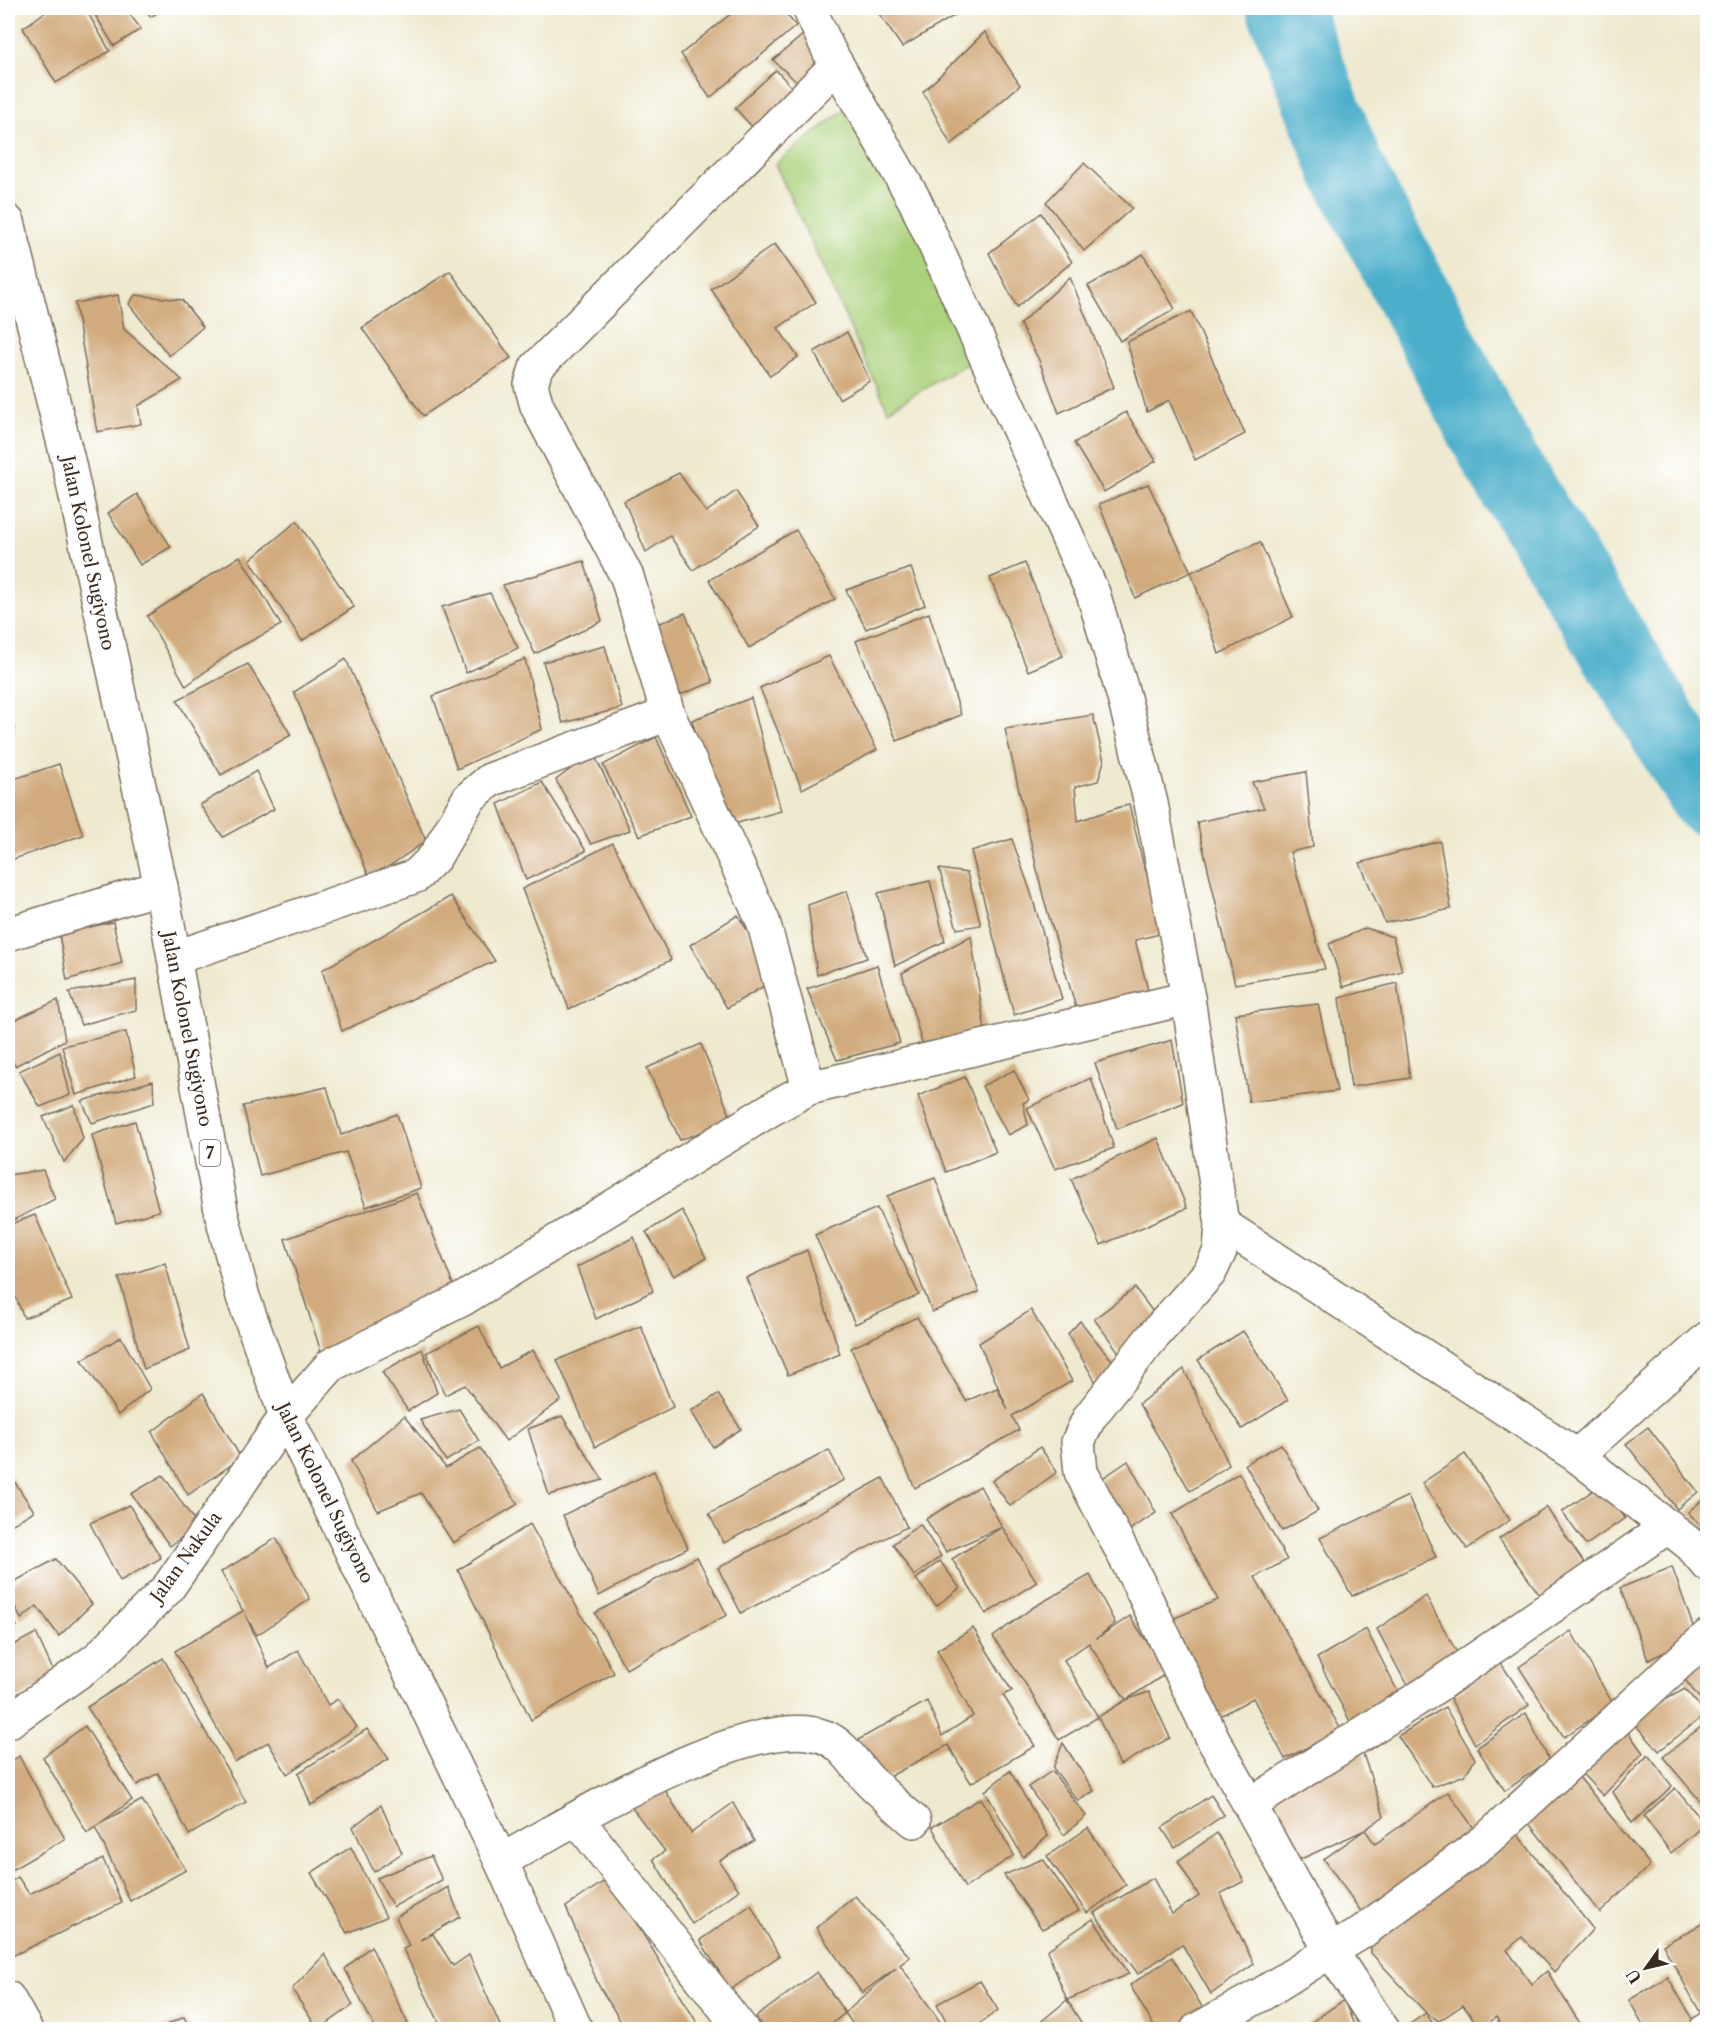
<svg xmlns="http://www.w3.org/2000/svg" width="1715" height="2037" font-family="'Libre Caslon Text',serif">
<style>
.green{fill:#aad17c;stroke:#727e4d;stroke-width:1.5}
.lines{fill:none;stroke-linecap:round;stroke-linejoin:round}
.river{stroke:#4bafca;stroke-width:75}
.building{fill:#d1ab7d}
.street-casing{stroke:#7a6d5c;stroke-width:36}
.secondary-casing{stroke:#7a6d5c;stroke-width:36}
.highway-casing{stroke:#7a6d5c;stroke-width:36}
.street{stroke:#fff;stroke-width:33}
.secondary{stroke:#fff;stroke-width:33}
.highway{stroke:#fff;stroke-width:33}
.labels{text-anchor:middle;stroke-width:6;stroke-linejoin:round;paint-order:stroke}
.shield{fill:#fff;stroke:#766a62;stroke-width:1.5}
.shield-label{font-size:16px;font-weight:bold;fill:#3b2a1e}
.street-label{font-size:18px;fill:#3b2a1e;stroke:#fff}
</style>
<rect width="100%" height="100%" fill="#fff"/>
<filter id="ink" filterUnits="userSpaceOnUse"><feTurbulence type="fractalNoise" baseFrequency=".0167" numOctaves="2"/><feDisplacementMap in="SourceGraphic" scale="12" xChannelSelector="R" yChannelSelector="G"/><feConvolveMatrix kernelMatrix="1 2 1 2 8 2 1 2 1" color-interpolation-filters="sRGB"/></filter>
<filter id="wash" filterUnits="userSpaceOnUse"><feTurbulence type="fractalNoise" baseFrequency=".008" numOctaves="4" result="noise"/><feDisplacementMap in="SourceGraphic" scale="24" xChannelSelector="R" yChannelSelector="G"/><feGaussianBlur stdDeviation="1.35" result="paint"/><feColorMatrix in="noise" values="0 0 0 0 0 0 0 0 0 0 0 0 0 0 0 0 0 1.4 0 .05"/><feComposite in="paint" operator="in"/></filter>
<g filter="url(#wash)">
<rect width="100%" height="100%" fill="#eee9cf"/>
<path class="green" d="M863,95l127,255 -102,60 -113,-246z"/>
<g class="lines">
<path class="river" d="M1284,8l62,159 154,293 208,339"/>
</g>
<g id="blocks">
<g class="building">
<path d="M51,8h34l25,43 -54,32 -33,-55z"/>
<path d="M91,8h34l16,21 -27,17z"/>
<path d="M144,8h20l-13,9z"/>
<path d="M738,8h43l15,18 -86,72 -29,-44z"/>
<path d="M875,8h92l-65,39z"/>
<path d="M810,29l12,32 -21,25 -28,-26z"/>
<path d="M985,32l35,53 -69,60 -28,-53z"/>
<path d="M776,70l21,23 -41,38 -21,-23z"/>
<path d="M1084,163l48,45 -48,43 -38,-49z"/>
<path d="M1041,213l31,49 -55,45 -28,-54z"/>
<path d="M775,244l41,58 -38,26 20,29 -28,19 -59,-87z"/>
<path d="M1143,254l32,55 -55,32 -32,-55z"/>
<path d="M450,271l61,87 -88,58 -61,-88z"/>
<path d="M1070,277l44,110 -55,26 -20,-53 -19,-36z"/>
<path d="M118,295l6,34 58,51 -44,26 3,18 -44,8 -22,-129z"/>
<path d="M135,295l47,5 21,27 -34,29 -40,-52z"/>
<path d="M1191,311l54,123 -50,26 -26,-60 -22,12 -20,-70z"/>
<path d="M847,332l23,49 -31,18 -25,-47z"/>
<path d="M1126,412l30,49 -52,31 -30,-49z"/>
<path d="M679,473l27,39 30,-21 23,35 -66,44 -23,-34 -24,16 -22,-51z"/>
<path d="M1148,484l43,88 -56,26 -36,-94z"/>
<path d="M137,494l34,53 -31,18 -32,-52z"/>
<path d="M297,521l57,86 -52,34 -52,-81z"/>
<path d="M796,530l39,69 -86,49 -40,-68z"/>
<path d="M1260,542l33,75 -74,37 -28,-82z"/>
<path d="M240,556l41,69 -47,25 -48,36 -39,-70z"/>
<path d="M584,561l18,60 -67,33 -32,-69z"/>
<path d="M1025,563l38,93 -35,15 -38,-93z"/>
<path d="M911,568l14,37 -59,24 -20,-39z"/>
<path d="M490,593l28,55 -52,25 -24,-66z"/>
<path d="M685,613l28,69 -41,16 -27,-69z"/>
<path d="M929,613l32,102 -64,26 -41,-100z"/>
<path d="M605,646l17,62 -59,15 -20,-61z"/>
<path d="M829,656l48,94 -75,39 -42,-101z"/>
<path d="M346,659l80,182 -56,38 -76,-187z"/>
<path d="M525,659l17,70 -85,40 -24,-73z"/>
<path d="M248,664l43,71 -70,40 -44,-75z"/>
<path d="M751,698l30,113 -58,16 -31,-107z"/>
<path d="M8,706l7,24 -7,3z"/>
<path d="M1093,715l11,46 -6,20 -23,6 3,34 51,-17 14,59 25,69 -33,8 14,54 -72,17 -34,-115 -38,-167z"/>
<path d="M656,737l35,79 -52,20 -36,-71z"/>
<path d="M593,752l37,78 -39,14 -35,-64z"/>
<path d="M59,764l24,71 -75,26v-80z"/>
<path d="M256,771l18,38 -51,28 -23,-32z"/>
<path d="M1306,772l7,75 -23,5 35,117 -90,15 -38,-162 67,-14 -12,-26z"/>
<path d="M542,782l44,69 -60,29 -28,-76z"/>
<path d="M1012,839l19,54 31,106 -48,16 -43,-164z"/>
<path d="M1440,841l11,68 -66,14 -25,-60z"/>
<path d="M613,843l58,117 -102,49 -47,-120z"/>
<path d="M939,869l28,4 14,52 -24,4z"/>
<path d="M930,881l15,60 -50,25 -17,-73z"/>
<path d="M847,891l20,67 -50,17 -9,-70z"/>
<path d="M451,896l44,65 -153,70 -20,-61z"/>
<path d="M738,915l38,64 -49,29 -37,-63z"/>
<path d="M113,922l9,41 -55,17 -8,-46z"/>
<path d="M1366,928l27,9 9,34 -59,16 -14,-43z"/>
<path d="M971,936l14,95 -63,12 -20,-70z"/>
<path d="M877,965l23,78 -63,17 -30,-71z"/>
<path d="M136,980v30l-55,15 -12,-33z"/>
<path d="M1397,983l13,95 -59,9 -12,-89z"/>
<path d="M58,1000l7,40 -50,26 -7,-14v-29z"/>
<path d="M1318,1004l19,87 -88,11 -14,-88z"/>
<path d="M126,1032l10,44 -60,19 -14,-49z"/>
<path d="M1172,1040l11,63 -66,26 -22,-66z"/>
<path d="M701,1044l31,76 -52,20 -33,-72z"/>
<path d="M60,1052l10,43 -30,12 -21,-36z"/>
<path d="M1014,1070l15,30 -6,3 5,22 -20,10 -26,-49z"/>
<path d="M965,1077l31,75 -50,20 -28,-76z"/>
<path d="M1091,1078l23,70 -59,21 -28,-61z"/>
<path d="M153,1081l1,22 -62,20 -10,-22z"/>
<path d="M327,1087l14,48 56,-21 24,74 -55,19 -20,-55 -86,24 -17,-70z"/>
<path d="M74,1105l9,34 -19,23 -21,-45z"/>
<path d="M135,1121l24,90 -43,12 -24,-88z"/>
<path d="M1158,1138l29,70 -86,37 -30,-66z"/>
<path d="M43,1170l12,29 -47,24v-48z"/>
<path d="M935,1178l44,114 -47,20 -45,-116z"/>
<path d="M417,1193l38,97 -133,65 -37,-116z"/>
<path d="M877,1208l42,87 -64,29 -40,-89z"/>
<path d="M682,1210l24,48 -32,18 -28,-44z"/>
<path d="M35,1215l37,85 -48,18 -16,-41v-52z"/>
<path d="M634,1237l19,54 -57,28 -19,-52z"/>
<path d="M807,1250l33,104 -52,21 -42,-97z"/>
<path d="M165,1263l25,87 -46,19 -25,-91z"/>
<path d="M1135,1288l27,36 -41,31 -27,-36z"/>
<path d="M1031,1310l41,71 -60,35 7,14 -104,58 -64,-140 66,-31 49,84 31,-13 11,22 -29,-67z"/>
<path d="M1080,1321l39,48 -21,17 -30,-52z"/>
<path d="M479,1326l20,42 34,-18 28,50 -55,41 -41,-56 -20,10 -19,-42z"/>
<path d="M641,1326l32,81 -78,40 -38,-87z"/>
<path d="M1243,1331l45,69 -46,29 -44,-69z"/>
<path d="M121,1337l29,52 -32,26 -36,-55z"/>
<path d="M422,1349l15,44 -29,18 -26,-39z"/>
<path d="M1184,1369l45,96 -39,26 -51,-87z"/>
<path d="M203,1393l38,65 -53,37 -36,-63z"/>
<path d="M718,1394l23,35 -28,18 -22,-36z"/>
<path d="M459,1409l20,32 -33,20 -26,-41z"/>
<path d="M404,1416l42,52 34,-20 38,56 -65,39 -32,-50 -43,18 -27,-50z"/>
<path d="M562,1416l41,64 -54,15 -21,-66z"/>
<path d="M1648,1427l50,65 -21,17 -51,-65z"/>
<path d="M1281,1444l37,67 -36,20 -37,-67z"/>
<path d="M1040,1447l17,25 -47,34 -18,-25z"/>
<path d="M829,1450l15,30 -120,63 -15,-29z"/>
<path d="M1465,1454l45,66 -43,29 -45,-66z"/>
<path d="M1128,1461l28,52 -28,18 -28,-51z"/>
<path d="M654,1471l34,77 -89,48 -36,-81z"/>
<path d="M8,1472l26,39 -26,16z"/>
<path d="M1239,1473l48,87 -32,17 86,153 -56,29 -32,-61 -36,20 -47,-98 48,-20 -46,-86z"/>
<path d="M163,1475l34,50 -27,21 -39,-52z"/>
<path d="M883,1478l24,49 -166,86 -23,-45z"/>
<path d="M1601,1485l24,33 -39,27 -24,-33z"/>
<path d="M980,1486l22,41 -56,25 -20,-33z"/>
<path d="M1408,1496l28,61 -84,39 -32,-58z"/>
<path d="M1707,1496v37l-19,-21z"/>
<path d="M129,1505l32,53 -41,23 -30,-58z"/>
<path d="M1546,1507l43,63 -44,32 -46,-63z"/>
<path d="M530,1524l84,149 -83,47 -73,-150z"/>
<path d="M920,1524l21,32 -27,20 -21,-32z"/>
<path d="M1002,1527l35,55 -51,32 -34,-55z"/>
<path d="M276,1538l34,61 -53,36 -12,-21 24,54 29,-18 30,55 10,-6 19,28 -70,47 -19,-32 -33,20 -60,-111 68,-40 -22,-39z"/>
<path d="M697,1557l30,58 -101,54 -31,-56z"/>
<path d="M56,1559l36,45 -33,32 -22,-30 -16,13 -13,-27v-7z"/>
<path d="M940,1561l20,27 -24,18 -20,-27z"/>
<path d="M1672,1567l25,70 -49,23 -28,-72z"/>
<path d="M1090,1575l25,48 -19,16 34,-23 37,57 -41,27 -37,-57 -25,17 34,57 28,-17 23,-8 21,46 -50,27 -22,-48 -39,23 -34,-57 -32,-46 39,-29z"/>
<path d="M1426,1596l35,64 -49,35 -35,-66z"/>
<path d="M8,1608l9,18 -9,6z"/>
<path d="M973,1628l39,63 -9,4 32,51 -64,37 -23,-38 -63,34 -27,-39 69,-39 15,35 31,-20 -36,-66z"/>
<path d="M1366,1629l37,73 -49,27 -37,-71z"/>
<path d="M1571,1631l42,73 -49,33 -45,-70z"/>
<path d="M36,1633l20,44 -48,27v-56z"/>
<path d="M1707,1650v58l-24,-31z"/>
<path d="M163,1658l83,144 -57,33 -31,-62 -21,12 -50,-78z"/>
<path d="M1500,1662l29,43 -54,39 -25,-46z"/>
<path d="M1685,1689l21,25 -47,37 -29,-32z"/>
<path d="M1445,1707l30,52 -10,16 -33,12 -34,-51z"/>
<path d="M1526,1713l23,47 -44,31 -28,-43z"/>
<path d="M1707,1722v87l-44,-52z"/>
<path d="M85,1726l47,74 -36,26 46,-26 44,70 -56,31 -35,-74 -8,6 -44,-76z"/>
<path d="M1625,1728l18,25 -40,43 -30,-32z"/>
<path d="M367,1729l22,30 -78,46 -13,-32z"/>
<path d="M1063,1743l31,48 -16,10 -25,-33z"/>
<path d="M1360,1745l24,71 -19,14 10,14 73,-52 33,46 -114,82 -43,-61 41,-29 -75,34 -31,-61z"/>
<path d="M1648,1755l24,31 -40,37 -19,-31z"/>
<path d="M19,1756l46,83 -57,33v-108z"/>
<path d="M1010,1771l38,65 -25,21 -38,-66z"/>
<path d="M1052,1771l34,45 -22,19 -36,-48z"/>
<path d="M1575,1772l75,93 -50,48 -73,-92z"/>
<path d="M658,1778l33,55 42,-30 21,38 -35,20 20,29 -47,34 -39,-65 12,-8 -39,-51z"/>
<path d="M1675,1788l30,36 -34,29 -27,-37z"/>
<path d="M1211,1795l13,20 -49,33 -13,-20z"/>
<path d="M981,1798l33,57 -49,33 -33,-61z"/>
<path d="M381,1805l21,48 -28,19 -21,-45z"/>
<path d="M1088,1828l38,57 -39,28 -40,-57z"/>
<path d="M1513,1829l80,100 -39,43 -32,-35 -15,13 25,34 15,-13 37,59h-80l-8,-13 -15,13 -18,-25 -24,16 -13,-8 -55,-60v-23z"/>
<path d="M1217,1833l27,48 -24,13 34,70 -43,30 -29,-50 -44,30 -44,-61 59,-35 19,36 27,-18 -21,-35z"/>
<path d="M351,1847l35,70 -39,16 -36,-60z"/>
<path d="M431,1856l11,24 -49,27 -16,-29z"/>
<path d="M103,1859l19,44 -114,55v-74l10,-7 11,17z"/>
<path d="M1043,1859l36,52 -37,18 -38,-54z"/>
<path d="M609,1878l90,148 -5,4h-68l-27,-44 -33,-79z"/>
<path d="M448,1887l12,30 -40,23 13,-6 20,32 16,-11 33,75h-59l-40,-81 6,-3 -13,-29z"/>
<path d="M855,1896l55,61 -10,8 46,65h-89l-12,-17 52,-46 -35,26 -46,-65z"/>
<path d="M751,1905l28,51 -49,34 -30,-50z"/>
<path d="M1093,1919l36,55 -62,26 -20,-50z"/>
<path d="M1707,1921v100l-1,2 -43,-78z"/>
<path d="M371,1946l37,78 -10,6h-22l-31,-61z"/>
<path d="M325,1954l28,51 -35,25 -26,-41z"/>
<path d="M1172,1957l32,53 -28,20h-20l-26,-45z"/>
<path d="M817,1972l28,41 -21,17h-60l-8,-13z"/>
<path d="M1668,1977l28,49 -6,4h-44l-17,-30z"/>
<path d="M980,1981l18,29 -27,20h-20l-14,-26z"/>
<path d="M1067,2000l19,30h-55z"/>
<path d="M1344,2000l12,30h-47l-2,-5z"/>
<path d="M1426,2013l11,17h-36z"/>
<path d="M184,2017l7,13h-36z"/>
</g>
</g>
</g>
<g filter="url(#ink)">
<use href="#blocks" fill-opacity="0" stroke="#7a6d5c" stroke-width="1.5"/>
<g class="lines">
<defs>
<g id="street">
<path d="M809,8l20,43 86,150 178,392 30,101 28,109 37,195 34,226 -2,27 -10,21 -61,69 -60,77 -11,24 3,30 58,112 74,155 118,212 -69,43 -65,36"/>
<path d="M174,958l242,-82 19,-19 34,-59 21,-18 178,-66"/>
<path d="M809,1088l-46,-167 -95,-207 -41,-137 -90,-171 -6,-21 5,-17 301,-303"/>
<path d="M1222,1224l355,232 114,89 17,20"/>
<path d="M1577,1456l131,-118"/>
<path d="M8,1722l89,-63 71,-71 118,-172 45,-51 132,-66 310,-191 36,-20 379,-90"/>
<path d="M1250,1805l175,-111 244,-168"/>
<path d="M577,1819l165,211"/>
<path d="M501,1861c67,-37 251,-153 324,-124 20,8 31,30 45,44 14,14 29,27 44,40"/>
<path d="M8,1998l18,32"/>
<path d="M1383,2030l-52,-79 31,-19 124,-92 222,-204"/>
<path d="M1706,2030l2,-1"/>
</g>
<path id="secondary" d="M8,934l153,-47"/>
<path id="highway" d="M8,222l60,238 93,427 61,329 21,81 43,119 215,445 75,169"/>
</defs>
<use href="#street" class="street-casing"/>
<use href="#secondary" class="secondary-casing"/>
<use href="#highway" class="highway-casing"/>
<use href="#street" class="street"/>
<use href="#secondary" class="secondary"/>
<use href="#highway" class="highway"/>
</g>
</g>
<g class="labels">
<rect class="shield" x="199.5" y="1140" width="21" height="26" rx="4.5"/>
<g class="shield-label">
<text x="210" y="1159">7</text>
</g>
<g class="street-label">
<text transform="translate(88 553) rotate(78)" y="6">Jalan Kolonel Sugiyono</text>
<text transform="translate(187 1029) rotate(79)" y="6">Jalan Kolonel Sugiyono</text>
<text transform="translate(325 1493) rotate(64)" y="6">Jalan Kolonel Sugiyono</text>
<text transform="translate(186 1557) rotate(-54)" y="6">Jalan Nakula</text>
</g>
</g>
<rect width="1715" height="2037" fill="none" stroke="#fff" stroke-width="30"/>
<g transform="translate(1646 1968) rotate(236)" stroke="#ffffff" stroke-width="4.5" paint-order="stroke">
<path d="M0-4.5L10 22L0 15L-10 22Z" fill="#3b2a1e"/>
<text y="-9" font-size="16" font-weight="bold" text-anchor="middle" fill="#3b2a1e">U</text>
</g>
</svg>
